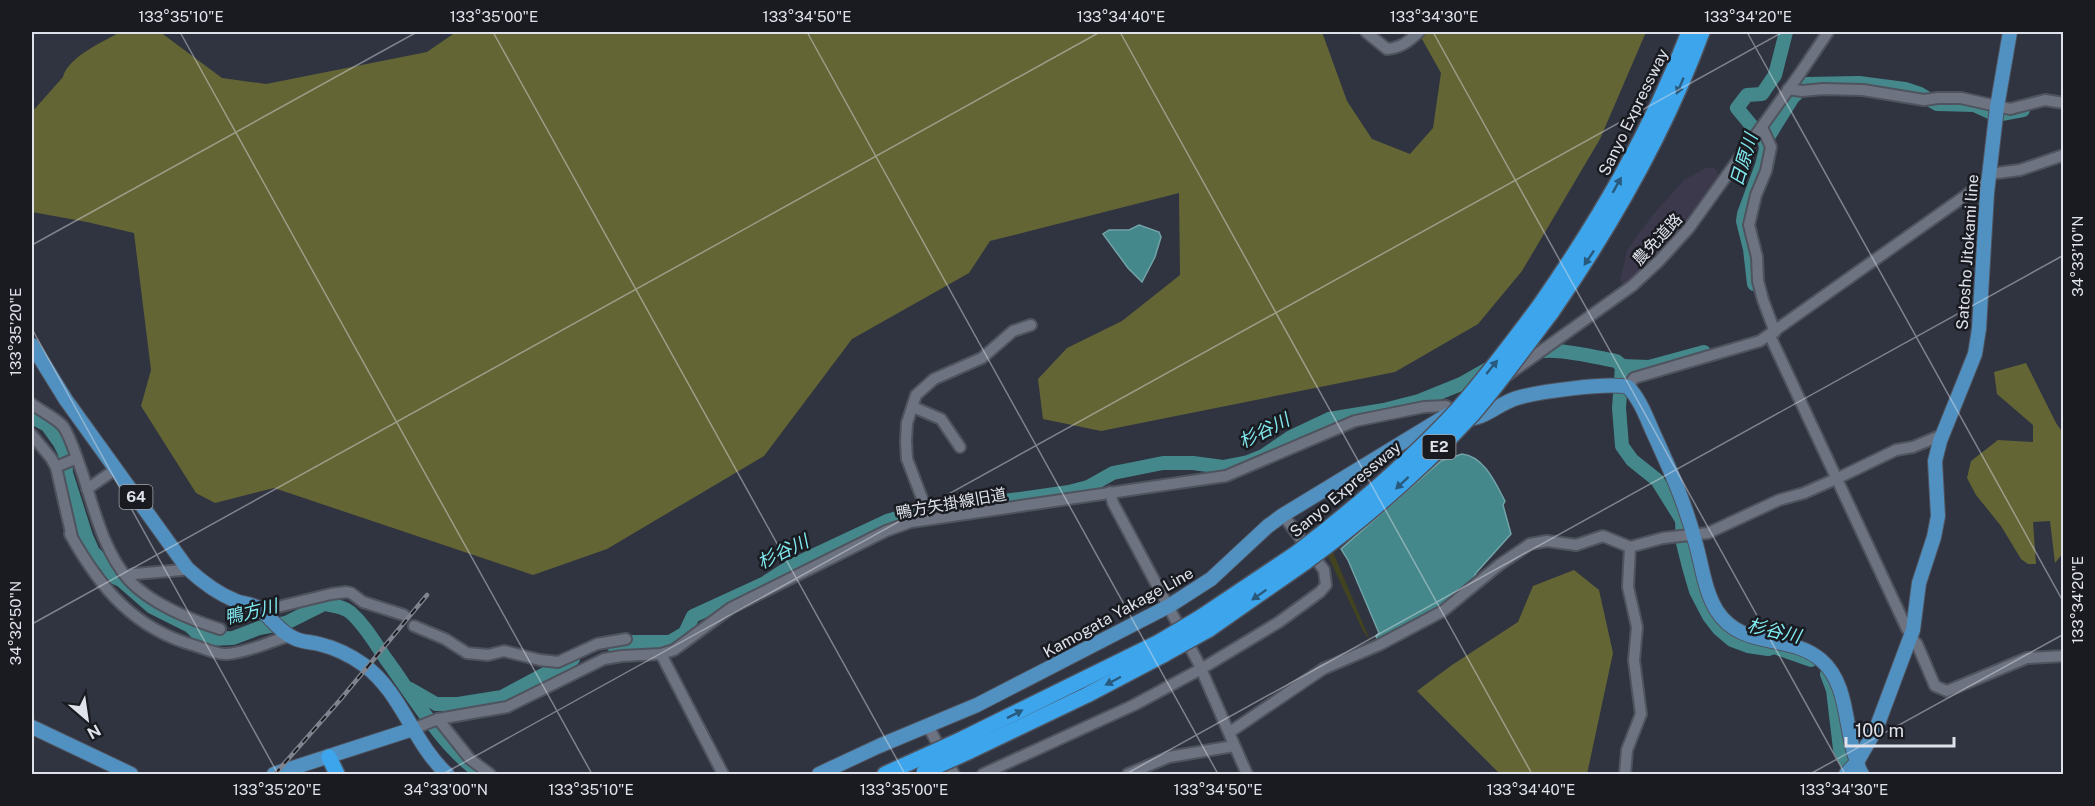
<svg xmlns="http://www.w3.org/2000/svg" width="2095" height="806" font-family="'Public Sans','Noto Sans JP',sans-serif">
<style>
.commercial{fill:#3b394b}
.green{fill:#424320}
.forest{fill:#646535}
.water{fill:#44888b;stroke:#72a3a8;stroke-width:1.5}
.lines{fill:none;stroke-linecap:round;stroke-linejoin:round}
.river{stroke:#44888b;stroke-width:14}
.minor-casing{stroke:#4f535e;stroke-width:14}
.major-casing{stroke:#4f535e;stroke-width:16}
.highway-casing{stroke:#4f535e;stroke-width:18}
.minor{stroke:#6e7381;stroke-width:10}
.major{stroke:#5191c1;stroke-width:14}
.highway{stroke:#3da5ec;stroke-width:15}
.rail-casing{stroke:#7e838d;stroke-width:4.5}
.rail{stroke:#191b21;stroke-width:2;stroke-dasharray:7;stroke-linecap:butt}
.highway-bridge-casing{stroke:#4f535e;stroke-width:18;stroke-linecap:butt}
.highway-bridge{stroke:#3da5ec;stroke-width:15}
.oneway{fill:#29597c}
.ticks{fill:none;stroke:#dfe2ea;stroke-width:1.5;stroke-opacity:0.45}
.labels{text-anchor:middle;stroke-width:5;stroke-linejoin:round;paint-order:stroke}
.shield{fill:#191b21;stroke:#a4a6ae;stroke-width:1.5}
.shield-label{font-size:15px;font-weight:bold;fill:#dfe2ea}
.street-label{font-size:16px;fill:#dfe2ea;stroke:#191b21}
.water-label{font-size:18px;font-style:italic;fill:#81ebf1;stroke:#191b21}
.neatline{fill:none;stroke:#dfe2ea;stroke-width:2}
.ticks-label{font-size:15px;text-anchor:middle;fill:#dfe2ea}
</style>
<rect width="100%" height="100%" fill="#2f3440"/>
<path class="commercial" d="M1706,168h9l5,9 -53,71 -42,38 -5,-5 7,-31 25,-34 32,-36z"/>
<path class="green" d="M1333,552l37,88 -7,-9 -35,-75z"/>
<g class="forest">
<path d="M120,32h40l62,46 44,6 161,-32 29,-20h866l25,69 25,38 38,15 23,-26 8,-55 -23,-41h228l-46,107 -78,132 -44,53 -83,48 -294,59 -58,-12 -5,-40 29,-31 55,-27 58,-46 -1,-82 -189,48 -21,32 -117,66 -88,117 -157,93 -74,26 -259,-87 -59,15 -19,-10 -55,-87 10,-36 -17,-137 -47,-11 -55,-10v-100l31,-35c5,-20 40,-35 57,-45z"/>
<path d="M2026,363l30,60 7,10v120l-8,10 -5,-42 -17,1 3,42h-8l-7,-5 -20,-33 -25,-31 -9,-17 4,-17 27,-21 35,2v-17l-36,-31 -3,-22z"/>
<path d="M1574,570l25,20 14,63 -26,121h-87l-83,-83 35,-26 66,-43 15,-36z"/>
</g>
<g class="water">
<path d="M1139,225l20,7 2,5 -6,20 -13,25 -14,-14 -25,-34 6,-4h20z"/>
<path d="M1462,454c22,2 34,30 43,47l-2,4 8,29 -35,39 -4,9 -40,31 -46,24 -9,2 -1,-3 3,-3 -31,-73 -7,-11 100,-88z"/>
</g>
<g class="lines">
<g class="river">
<path d="M1765,142l-28,-34 10,-13 15,-1 13,-19 11,-43"/>
<path d="M1754,284l-4,-35 -7,-28 1,-7 18,-49 4,-16 -1,-7 28,-45 14,-13 52,-1 46,6 15,5 17,10 37,1 22,10 27,-5"/>
<path d="M1514,356c36,-11 66,-2 102,5l6,5"/>
<path d="M1622,366l27,1 55,-15"/>
<path d="M1622,366l-3,42 3,38 10,14 25,20 25,40 1,23 6,24 7,24 13,25 10,13 13,11 16,6 20,3 6,-2 37,13"/>
<path d="M32,417l15,8 13,18 5,10 1,20 20,63 7,16 14,14 5,10 9,4 31,27 38,19 10,10 10,3 23,-1 26,-10 27,-5 38,-19c9,2 19,2 26,8 15,13 25,31 36,47 27,37 58,90 96,115"/>
<path d="M613,645l20,-3h37l15,-9 8,-17 72,-33 26,-17 96,-45 21,-6 26,-4 135,-19 19,-5 25,-14 50,-10h30l30,4 25,-5 15,-6 28,-19 38,-18 55,-9 35,-9 42,-17 30,-17"/>
<path d="M1827,674l6,16 7,59 13,25"/>
<path d="M410,689l26,15h22l44,-7 71,-38"/>
</g>
<defs>
<g id="minor">
<path d="M1366,32l21,17c14,-1 22,-8 32,-17"/>
<path d="M1788,89l14,2 21,-2 40,1 61,10 14,-2h23l49,11 35,-9 19,3"/>
<path d="M1762,127l9,20 -5,24 -10,24 -7,30 8,32 1,24 5,19 12,32"/>
<path d="M1989,174l31,-4 44,-15"/>
<path d="M1770,336l137,293 6,1"/>
<path d="M1509,374l123,-88 27,-25 30,-33 112,-156 27,-40"/>
<path d="M1628,387l6,-9 126,-37 229,-162"/>
<path d="M32,404c9,7 22,13 30,21 7,7 17,39 21,50 11,34 21,77 46,105 21,23 62,40 91,49"/>
<path d="M913,407l28,12 19,28"/>
<path d="M32,435l19,23 5,9 16,70 -2,-3c30,54 64,95 126,112 10,3 22,9 31,8 23,-2 41,-12 62,-18"/>
<path d="M56,467l21,-9"/>
<path d="M87,489l29,-20"/>
<path d="M1110,492l3,11 85,159 49,112"/>
<path d="M927,519l-2,-13 -18,-47 -1,-18 1,-18 9,-28 18,-16 48,-21 31,-27 18,-6"/>
<path d="M127,577l7,-3 48,-4 5,-2"/>
<path d="M261,611l70,-17 15,-2 5,1 12,9 41,13"/>
<path d="M414,626l31,13 22,14 21,2 16,-4 36,9 18,2 39,-18 29,-5"/>
<path d="M1910,637l7,7 18,42 12,5 80,-33 37,-2"/>
<path d="M661,654l62,120"/>
<path d="M438,719l32,40 20,15"/>
<path d="M928,726l26,48"/>
<path d="M413,729l25,-10 69,-12 97,-48 18,-3 39,-2 13,-4 57,-42 155,-77 25,-9 315,-46 129,-55 69,-14 22,-1 7,5 8,-4"/>
<path d="M1230,732l93,-63 56,-24 64,-34 56,-46 31,-21 17,-3 29,4 27,-9 27,11 33,-9 45,-5 71,-33 25,-7 34,-15 58,-28 17,-3 29,-12"/>
<path d="M983,774l151,-69 67,-36 78,-47 41,-30 6,-7 -2,-15 -41,-55"/>
<path d="M1128,774l41,-17 65,-11"/>
<path d="M1625,774l2,-24 14,-36 -7,-54 3,-33 -9,-40 2,-40"/>
</g>
<g id="major">
<path d="M32,345l34,55 121,168c15,14 29,25 49,33 7,3 15,2 22,7 13,9 22,25 38,31 7,3 15,3 23,5 17,4 31,11 45,21 38,28 49,78 83,109"/>
<path d="M1465,419c19,1 34,-16 52,-21 20,-6 91,-16 111,-11 11,11 18,29 24,43 17,37 33,72 43,111 7,23 9,49 22,70 25,39 73,22 104,49 26,22 24,63 33,93 3,7 4,16 8,21"/>
<path d="M32,727l99,47"/>
<path d="M274,774l139,-45"/>
<path d="M819,774l60,-28 98,-41 192,-99 42,-27 57,-53 15,-11 166,-101"/>
<path d="M1846,774l11,-12 19,-33 37,-99 6,-47 15,-46 4,-21 -3,-55 5,-20 35,-87 4,-25 8,-136 10,-86 13,-75"/>
</g>
<g id="highway">
<path d="M1540,305c61,-88 111,-174 149,-273"/>
<path d="M1551,313c61,-88 114,-180 151,-281"/>
<path d="M1201,617l97,-65"/>
<path d="M1208,630l99,-69"/>
<path d="M962,739l197,-97"/>
<path d="M968,752l119,-57 78,-41"/>
<path d="M329,757l8,17"/>
<path d="M885,774l33,-15"/>
</g>
</defs>
<use href="#minor" class="minor-casing"/>
<use href="#major" class="major-casing"/>
<use href="#highway" class="highway-casing"/>
<use href="#minor" class="minor"/>
<use href="#major" class="major"/>
<use href="#highway" class="highway"/>
<defs>
<path id="rail" d="M275,774l65,-74 87,-105"/>
</defs>
<use href="#rail" class="rail-casing"/>
<use href="#rail" class="rail"/>
<defs>
<g id="highway-bridge">
<path d="M1298,552c57,-44 111,-90 160,-143 29,-33 56,-69 82,-104"/>
<path d="M1307,561c59,-43 115,-92 165,-146 28,-32 53,-68 79,-102"/>
<path d="M1159,642l42,-25"/>
<path d="M1165,654l43,-24"/>
<path d="M918,759l44,-20"/>
<path d="M924,772l44,-20"/>
</g>
</defs>
<use href="#highway-bridge" class="highway-bridge-casing"/>
<use href="#highway-bridge" class="highway-bridge"/>
</g>
<defs><path id="oneway-solid" d="M-6-.8H1V-3.2L6.5 0L1 3.2V.8H-6Z" transform="scale(1.5)"/></defs>
<g class="oneway">
<use href="#oneway-solid" transform="translate(1680 86) rotate(114)"/>
<use href="#oneway-solid" transform="translate(1617 185) rotate(-61)"/>
<use href="#oneway-solid" transform="translate(1589 258) rotate(124)"/>
<use href="#oneway-solid" transform="translate(1492 367) rotate(-51)"/>
<use href="#oneway-solid" transform="translate(1402 483) rotate(137)"/>
<use href="#oneway-solid" transform="translate(1259 595) rotate(145)"/>
<use href="#oneway-solid" transform="translate(1113 681) rotate(152)"/>
<use href="#oneway-solid" transform="translate(1015 714) rotate(-27)"/>
</g>
<path class="ticks" d="M180,32l412,742M493,32l412,742M807,32l411,742M1120,32l412,742M1433,32l412,742M1747,32l317,571M2060,32l4,5M32,245l385,-213M32,329l246,445M32,624l1068,-592M443,774l1340,-742M1126,774l938,-519M1810,774l254,-140"/>
<g class="labels">
<g class="shield">
<rect x="1422.5" y="435" width="33" height="24" rx="4.5"/>
<rect x="119.5" y="485" width="33" height="24" rx="4.5"/>
</g>
<g class="shield-label">
<text x="1439" y="452">E2</text>
<text x="136" y="502">64</text>
</g>
<g class="street-label">
<text transform="translate(1633 112) rotate(-64)" y="6">Sanyo Expressway</text>
<text transform="translate(1657 239) rotate(-47)" y="6">農免道路</text>
<text transform="translate(1967 252) rotate(-86)" y="6">Satosho Jitokami line</text>
<text transform="translate(1345 489) rotate(-40)" y="6">Sanyo Expressway</text>
<text transform="translate(951 503) rotate(-10)" y="6">鴨方矢掛線旧道</text>
<text transform="translate(1118 612) rotate(-29)" y="6">Kamogata Yakage Line</text>
</g>
<g class="water-label">
<text transform="translate(1744 160) rotate(-73)" y="6">日原川</text>
<text transform="translate(1264 431) rotate(-27)" y="6">杉谷川</text>
<text transform="translate(783 552) rotate(-26)" y="6">杉谷川</text>
<text transform="translate(251 612) rotate(-14)" y="6">鴨方川</text>
<text transform="translate(1774 631) rotate(13)" y="6">杉谷川</text>
</g>
</g>
<rect width="2095" height="806" fill="none" stroke="#191b21" stroke-width="66"/>
<g transform="translate(87 719) rotate(151)" stroke="#191b21" stroke-width="4.5" paint-order="stroke">
<path d="M0-4.5L10 22L0 15L-10 22Z" fill="#dfe2ea"/>
<text y="-9" font-size="16" font-weight="bold" text-anchor="middle" fill="#dfe2ea">N</text>
</g>
<path d="M1846 737v9h108v-9" fill="none" stroke="#dfe2ea" stroke-width="3"/>
<text x="1855" y="737" font-size="18" fill="#dfe2ea" stroke="#191b21" stroke-width="4.5" paint-order="stroke">100 m</text>
<rect x="33" y="33" width="2029" height="740" class="neatline"/>
<g class="ticks-label">
<text x="181" y="22">133°35'10"E</text>
<text x="494" y="22">133°35'00"E</text>
<text x="807" y="22">133°34'50"E</text>
<text x="1121" y="22">133°34'40"E</text>
<text x="1434" y="22">133°34'30"E</text>
<text x="1748" y="22">133°34'20"E</text>
<text transform="translate(2078 256) rotate(-90)" y="5">34°33'10"N</text>
<text transform="translate(16 332) rotate(-90)" y="5">133°35'20"E</text>
<text transform="translate(2078 600) rotate(-90)" y="5">133°34'20"E</text>
<text transform="translate(16 623) rotate(-90)" y="5">34°32'50"N</text>
<text x="277" y="795">133°35'20"E</text>
<text x="446" y="795">34°33'00"N</text>
<text x="591" y="795">133°35'10"E</text>
<text x="904" y="795">133°35'00"E</text>
<text x="1218" y="795">133°34'50"E</text>
<text x="1531" y="795">133°34'40"E</text>
<text x="1844" y="795">133°34'30"E</text>
</g>
</svg>
